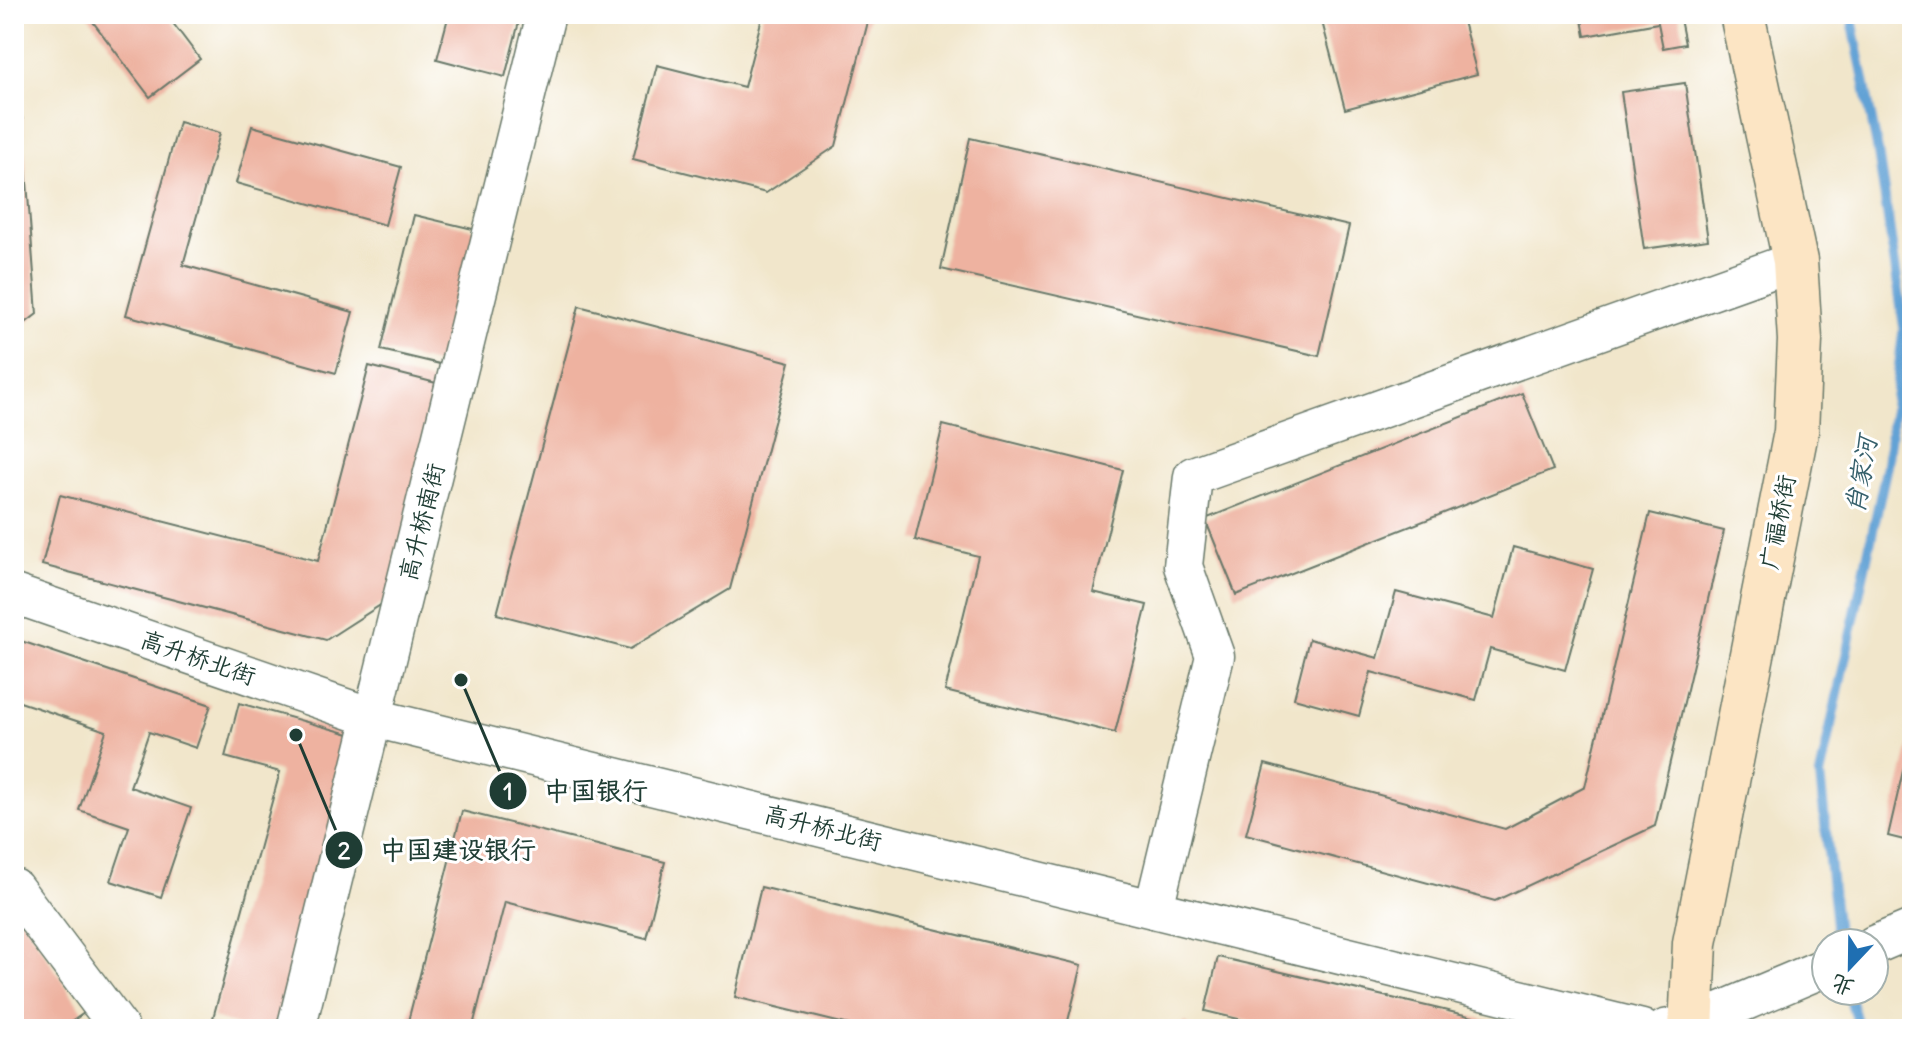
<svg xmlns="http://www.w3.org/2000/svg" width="1926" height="1043" font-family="Delius,'LXGW WenKai TC',sans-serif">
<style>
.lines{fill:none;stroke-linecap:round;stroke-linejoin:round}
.stream{stroke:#62a2d5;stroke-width:10}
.building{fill:#eeb2a0}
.minor-casing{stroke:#687869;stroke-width:41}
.secondary-casing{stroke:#687869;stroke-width:47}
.minor{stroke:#fff;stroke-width:38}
.secondary{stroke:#fce5c4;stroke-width:44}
.labels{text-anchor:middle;stroke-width:6;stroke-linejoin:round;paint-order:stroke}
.street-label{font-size:24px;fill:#1f3d34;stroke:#fff}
.water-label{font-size:26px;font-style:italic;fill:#36606c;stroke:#fff}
.leader{fill:none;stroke:#1f3d34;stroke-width:3}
.callout-dot{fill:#1f3d34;stroke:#fff;stroke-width:3}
.mark-label{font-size:24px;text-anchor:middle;font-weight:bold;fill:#fff}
.callout-label{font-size:26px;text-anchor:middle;font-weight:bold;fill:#1f3d34;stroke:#fff;stroke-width:6;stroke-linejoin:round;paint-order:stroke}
</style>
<rect width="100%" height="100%" fill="#fff"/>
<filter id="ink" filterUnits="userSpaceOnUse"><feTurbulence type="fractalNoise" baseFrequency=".0125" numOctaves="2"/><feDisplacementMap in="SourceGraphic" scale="16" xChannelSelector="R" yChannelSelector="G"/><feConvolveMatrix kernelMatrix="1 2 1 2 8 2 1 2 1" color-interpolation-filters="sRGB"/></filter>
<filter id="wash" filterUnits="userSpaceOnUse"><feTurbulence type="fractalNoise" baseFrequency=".006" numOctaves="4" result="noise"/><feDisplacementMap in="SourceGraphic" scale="32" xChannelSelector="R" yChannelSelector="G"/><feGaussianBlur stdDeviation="1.8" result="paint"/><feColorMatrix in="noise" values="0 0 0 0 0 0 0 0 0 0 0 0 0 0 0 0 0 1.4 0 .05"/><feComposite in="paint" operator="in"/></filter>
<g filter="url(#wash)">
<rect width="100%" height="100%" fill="#f1e6cb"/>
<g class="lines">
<g class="stream">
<path d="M1838,943l-18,-167 67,-311 17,-139 -26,-174 -27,-138"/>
<path d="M1848,991l11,38"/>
</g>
</g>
<g id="blocks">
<g class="building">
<path d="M87,14h79l34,45 -50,38z"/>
<path d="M449,14h72l-16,63 -68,-18z"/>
<path d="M763,14h107l-34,132 -70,47 -133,-34 24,-94 87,22z"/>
<path d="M1320,14h141l16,60 -132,35z"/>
<path d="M1581,14h98l6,30 -22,4 -5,-25 -73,13z"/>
<path d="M16,36l21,278 -23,18v-295z"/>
<path d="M1685,83l23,157 -64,9 -23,-157z"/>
<path d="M179,122l41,11 -37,132 170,47 -17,61 -210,-58z"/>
<path d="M252,126l149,41 -16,58 -149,-42z"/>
<path d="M970,138l379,88 -30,130 -378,-87z"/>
<path d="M414,215l63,15 -33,135 -63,-15z"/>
<path d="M579,306l211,56 -60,227 -100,60 -133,-35z"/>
<path d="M369,366l75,19 -56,215 -62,40 -284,-75 18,-70 258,66z"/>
<path d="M1522,393l31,77 -317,125 -31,-76z"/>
<path d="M943,425l180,45 -30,122 54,13 -32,128 -170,-42 33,-135 -63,-16z"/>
<path d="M1650,513l74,18 -69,295 -160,75 -249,-67 19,-70 240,65 80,-42z"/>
<path d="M1513,547l80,22 -28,101 -75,-21 -14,51 -105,-28 -12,44 -65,-18 15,-59 69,19 18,-66 98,26z"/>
<path d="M18,640l193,65 -15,43 -47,-16 -19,55 61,21 -30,89 -50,-16 18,-54 -50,-17 27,-79 -92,-31v-47z"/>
<path d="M239,703l121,34 -80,292h-29l-38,-11 67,-246 -55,-15z"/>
<path d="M1911,736h1v106l-24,-6z"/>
<path d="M462,811l203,51 -19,76 -141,-36 -31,120 23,7h-91z"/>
<path d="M761,887l321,78 -16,64h-200l-131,-32z"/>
<path d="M14,908l70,105 -23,16h-47z"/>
<path d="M1218,957l302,71v1h-240l-75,-18z"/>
<path d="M1187,1022l2,7h-18z"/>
</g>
</g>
</g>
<g filter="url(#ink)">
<use href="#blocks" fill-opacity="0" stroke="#687869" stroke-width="2"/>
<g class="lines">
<defs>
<g id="minor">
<path d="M14,594l360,124 1268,311"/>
<path d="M14,888l106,141"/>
<path d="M1154,908l61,-252 -32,-90 10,-90 602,-215"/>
<path d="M1874,945l38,-16"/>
<path d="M296,1029l250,-1015"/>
<path d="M1665,1029l26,-5 135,-57"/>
</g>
<path id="secondary" d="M1691,1029l4,-86 101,-511 4,-92 -5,-79 -53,-247"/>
</defs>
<use href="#minor" class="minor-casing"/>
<use href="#secondary" class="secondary-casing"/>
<use href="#minor" class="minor"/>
<use href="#secondary" class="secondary"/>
</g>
</g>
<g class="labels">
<g class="street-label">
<text transform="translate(422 522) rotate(-76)" y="8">高升桥南街</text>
<text transform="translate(1778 522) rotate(-79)" y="8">广福桥街</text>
<text transform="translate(198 658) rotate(19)" y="8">高升桥北街</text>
<text transform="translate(823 828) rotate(14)" y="8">高升桥北街</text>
</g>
<g class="water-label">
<text transform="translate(1861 475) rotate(-80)" y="9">肖家河</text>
</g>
</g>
<path class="leader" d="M461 680L508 791M296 735L344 850"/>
<g class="callout-dot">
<circle cx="461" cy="680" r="8"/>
<circle cx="296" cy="735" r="8"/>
<circle cx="508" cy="791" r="20"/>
<circle cx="344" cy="850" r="20"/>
</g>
<g class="mark-label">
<text x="508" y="800">1</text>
<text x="344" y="859">2</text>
</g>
<g class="callout-label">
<text x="596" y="800">中国银行</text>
<text x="458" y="859">中国建设银行</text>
</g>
<rect width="1926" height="1043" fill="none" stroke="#fff" stroke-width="48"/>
<g transform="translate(1850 967) rotate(202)"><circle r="38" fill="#ffffff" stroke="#a5b1ae" stroke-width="2"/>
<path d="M0-6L14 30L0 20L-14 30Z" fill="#1f6fb2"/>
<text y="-12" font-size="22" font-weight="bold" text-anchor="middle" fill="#1f3d34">北</text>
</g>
</svg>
